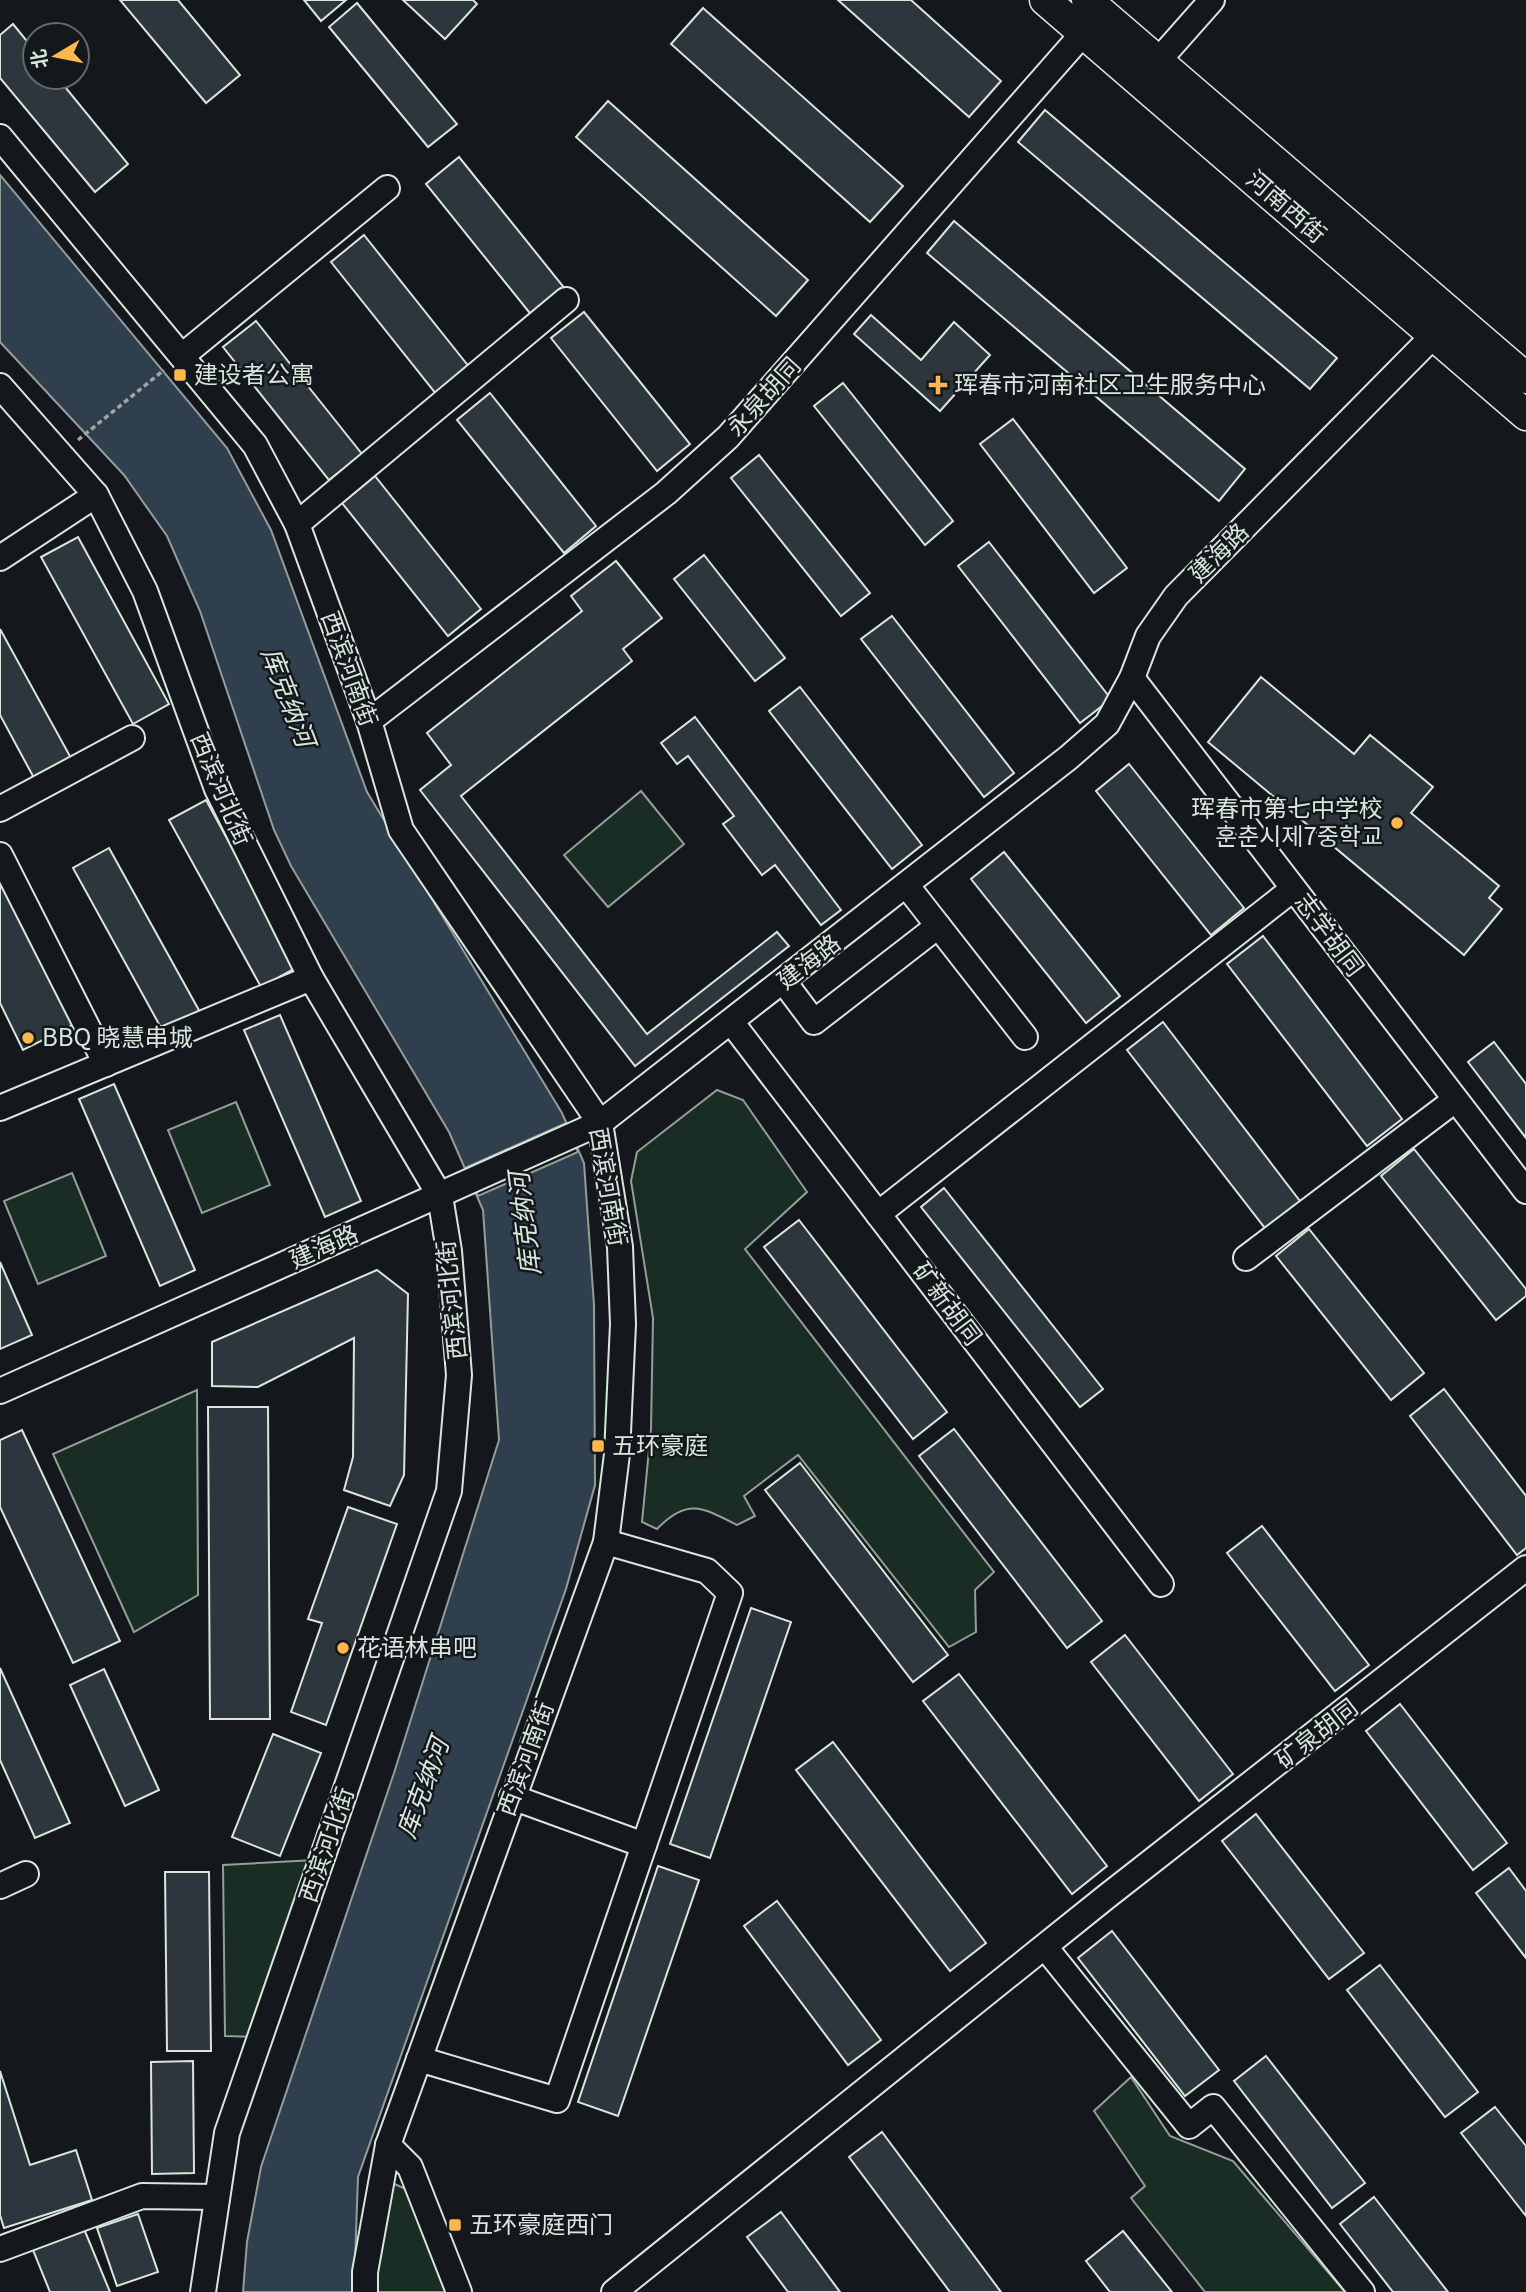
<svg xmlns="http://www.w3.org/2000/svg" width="1526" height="2292" font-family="Georgia,'Noto Sans SC','Noto Sans KR',serif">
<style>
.green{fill:#1a2d24;stroke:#939e99;stroke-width:2}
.water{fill:#2f3f4d;stroke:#939e99;stroke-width:2}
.pier{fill:#14181c;stroke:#939e99;stroke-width:2}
.building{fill:#2c363c;stroke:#d8e6dc;stroke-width:2}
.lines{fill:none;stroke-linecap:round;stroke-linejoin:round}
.minor-casing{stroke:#d8e6dc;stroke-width:28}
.major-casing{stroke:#d8e6dc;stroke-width:33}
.path{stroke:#9da8a2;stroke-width:3.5;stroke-dasharray:5 3.5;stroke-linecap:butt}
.minor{stroke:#14181c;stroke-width:24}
.major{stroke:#14181c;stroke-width:30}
.poi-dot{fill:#ffb74d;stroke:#14181c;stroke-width:2.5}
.labels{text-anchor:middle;stroke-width:5;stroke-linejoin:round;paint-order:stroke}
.street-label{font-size:24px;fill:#d8e6dc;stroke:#14181c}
.poi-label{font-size:24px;fill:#d8e6dc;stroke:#14181c;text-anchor:start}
.water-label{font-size:26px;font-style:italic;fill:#d8e6dc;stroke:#14181c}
</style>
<rect width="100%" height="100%" fill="#14181c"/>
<g class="green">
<path d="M641,791l43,53 -76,63 -44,-52z"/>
<path d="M717,1090l26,10 64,92 -62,57 249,323 -19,18 1,42 -27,15 -151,-192 -54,41 11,20 -18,9c-35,-18 -50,-27 -80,4l-15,-7 9,-93 2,-111 -22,-137 6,-29z"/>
<path d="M236,1102l34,83 -68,28 -34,-83z"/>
<path d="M72,1173l34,83 -68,28 -34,-83z"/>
<path d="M197,1390l1,205 -64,37 -81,-178z"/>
<path d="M314,1860l-58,177 -31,-1 -2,-171z"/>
<path d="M1131,2077l39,59 63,25 112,131h-140l-74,-94 14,-12 -51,-75z"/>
<path d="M390,2182l18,8 41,102h-73l-1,-22z"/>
</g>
<path class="water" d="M0,175l227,273 44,82 96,262 195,321 22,50 10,142 1,180 -29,104 -208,588 -4,115h-111l4,-50 14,-75 133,-394 105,-333 -16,-230 -34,-78 -158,-266 -17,-36 -74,-219 -33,-75 -43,-61 -124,-133z"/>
<path class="pier" d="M566,1123l12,29 -100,44 -13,-28z"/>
<g class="building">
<path d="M120,0h58l62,75 -34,28z"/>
<path d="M304,0h42l-25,21z"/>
<path d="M403,0h70l4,4 -32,35z"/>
<path d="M838,0h73l90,81 -32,36z"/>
<path d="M357,3l100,121 -29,23 -99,-120z"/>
<path d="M703,8l200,178 -33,36 -199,-178z"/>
<path d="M13,24l22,27v26h22l71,87 -33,28 -95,-114v-43z"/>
<path d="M608,101l200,179 -32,36 -200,-179z"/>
<path d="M1045,110l292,248 -27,31 -292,-247z"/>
<path d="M459,157l107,133 -33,27 -107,-133z"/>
<path d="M954,221l291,248 -26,32 -292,-248z"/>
<path d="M364,235l106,133 -33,27 -106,-133z"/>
<path d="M584,312l106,132 -33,27 -106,-133z"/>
<path d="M871,315l50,45 33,-38 36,33 -50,56 -86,-77z"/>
<path d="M256,321l106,133 -33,26 -106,-133z"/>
<path d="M843,383l110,138 -28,24 -111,-139z"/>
<path d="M490,393l106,133 -32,27 -107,-133z"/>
<path d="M1013,419l114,149 -33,25 -114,-149z"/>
<path d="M759,455l111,138 -29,23 -110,-138z"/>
<path d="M375,476l106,133 -33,27 -106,-133z"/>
<path d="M78,537l91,167 -36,20 -92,-167z"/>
<path d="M989,542l122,157 -31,24 -122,-157z"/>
<path d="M704,555l81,103 -30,23 -81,-102z"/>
<path d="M616,561l46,57 -39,31 9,12 -171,135 186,238 130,-102 12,14 -154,120 -215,-276 31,-25 -24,-32 155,-122 -11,-15z"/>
<path d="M892,616l122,157 -30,24 -123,-158z"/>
<path d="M0,629l71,129 -37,20 -34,-63z"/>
<path d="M1261,677l93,77 16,-19 63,52 -22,26 88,73 -10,12 13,11 -38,46 -256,-213z"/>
<path d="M800,687l122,158 -30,24 -123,-158z"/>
<path d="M695,717l146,193 -20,15 -46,-60 -13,10 -39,-51 11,-8 -46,-60 -11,8 -16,-21z"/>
<path d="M1129,764l115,144 -33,27 -115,-144z"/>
<path d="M206,800l91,167 -36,20 -92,-167z"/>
<path d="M109,848l92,166 -36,21 -92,-167z"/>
<path d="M1004,852l116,144 -34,27 -115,-144z"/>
<path d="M0,878l73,147 -50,25 -23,-47z"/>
<path d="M1263,936l139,183 -35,27 -140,-182z"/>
<path d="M280,1015l81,186 -36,16 -81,-187z"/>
<path d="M1163,1022l140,183 -35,27 -141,-182z"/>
<path d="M1494,1042l32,42v54l-58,-76z"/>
<path d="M114,1084l81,186 -35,16 -81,-187z"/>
<path d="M1414,1149l112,140v7l-30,24 -115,-144z"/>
<path d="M944,1188l159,201 -23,18 -159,-200z"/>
<path d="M799,1220l148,192 -34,27 -149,-192z"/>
<path d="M1309,1229l115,144 -33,27 -115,-144z"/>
<path d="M0,1262l32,73 -32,14z"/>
<path d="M377,1270l31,24 -4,181 -14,31 -46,-16 9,-33 1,-119 -96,49 -46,-1v-44z"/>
<path d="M1444,1389l82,107v52l-9,7 -107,-139z"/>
<path d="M208,1407h60l2,312h-60z"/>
<path d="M954,1429l148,192 -35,27 -148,-192z"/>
<path d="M22,1430l98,211 -47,22 -73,-156v-67z"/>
<path d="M800,1463l148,192 -35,27 -148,-192z"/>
<path d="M348,1507l49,17 -71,201 -35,-13 31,-89 -14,-4z"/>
<path d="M1262,1526l107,139 -34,26 -108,-138z"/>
<path d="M751,1608l40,14 -81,236 -40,-14z"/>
<path d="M1125,1635l108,139 -34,27 -108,-139z"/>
<path d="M0,1668l70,155 -35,15 -35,-78z"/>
<path d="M104,1669l55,121 -34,16 -55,-121z"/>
<path d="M959,1674l148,192 -35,28 -149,-193z"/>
<path d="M1400,1704l107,139 -34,27 -107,-139z"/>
<path d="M273,1734l48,19 -41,103 -48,-19z"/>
<path d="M833,1742l153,201 -36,28 -154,-201z"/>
<path d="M1256,1814l108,139 -35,26 -107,-138z"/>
<path d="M658,1866l41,14 -81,236 -40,-14z"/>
<path d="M1509,1868l17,23v67l-50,-65z"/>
<path d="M165,1872h44l2,179h-44z"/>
<path d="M777,1901l104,139 -33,25 -104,-139z"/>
<path d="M1112,1931l107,139 -34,26 -107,-138z"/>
<path d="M1380,1965l98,127 -33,25 -98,-127z"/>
<path d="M1266,2056l99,127 -33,25 -98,-127z"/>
<path d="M193,2061l1,112 -42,1 -1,-112z"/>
<path d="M0,2071l30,94 46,-15 16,50 -88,28 -4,-13z"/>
<path d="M1495,2107l31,39v70l-65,-83z"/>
<path d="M882,2132l119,160h-51l-101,-135z"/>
<path d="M1374,2197l74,95h-55l-53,-68z"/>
<path d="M781,2212l59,80h-52l-41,-55z"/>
<path d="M138,2214l20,58 -41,14 -20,-58z"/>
<path d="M82,2224l28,68h-60l-19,-47z"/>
<path d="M1123,2231l49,61h-62l-24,-31z"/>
</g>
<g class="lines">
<defs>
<g id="minor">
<path d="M1158,61l54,-61"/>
<path d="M0,137l255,308 42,79 72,197 32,109 199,293 20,124 3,77 -6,130 -11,88 -218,603 -23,127v20"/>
<path d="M182,356l205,-168"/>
<path d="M0,386l96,109 49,96 72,198 94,189 129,218 9,55 10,124 -10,116 -222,642 -24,159"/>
<path d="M297,524l269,-224"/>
<path d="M0,558l96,-63"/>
<path d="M1132,678l394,513"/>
<path d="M369,721l297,-228 62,-56 366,-416"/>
<path d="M0,809l132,-71"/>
<path d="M0,855l106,209"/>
<path d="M907,886l118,151"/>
<path d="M784,982l30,40 124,-96"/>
<path d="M732,1023l429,561"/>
<path d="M0,1108l311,-130"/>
<path d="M878,1214l415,-325"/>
<path d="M1246,1258l209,-158"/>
<path d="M0,1391l600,-268 468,-365 39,-34 25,-46 16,-42 28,-40 271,-274"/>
<path d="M512,1797l132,48"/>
<path d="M0,1886l26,-12"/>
<path d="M1045,1947l144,179 24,-19 149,185"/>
<path d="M419,2059l138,41 173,-507 -23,-22 -101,-29"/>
<path d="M388,2145l22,22 49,125"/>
<path d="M0,2249l142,-53 75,1"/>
<path d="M614,2292l492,-395 420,-329"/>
</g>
<g id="major">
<path d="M1045,0l481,415"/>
<path d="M1087,0l439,378"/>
</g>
</defs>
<use href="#minor" class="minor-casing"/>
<use href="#major" class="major-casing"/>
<path class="path" d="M78,440l86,-70"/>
<use href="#minor" class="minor"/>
<use href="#major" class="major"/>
</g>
<g class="poi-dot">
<rect x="173" y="368" width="14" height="14" rx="3.5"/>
<path d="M934.5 374.5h7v7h7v7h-7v7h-7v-7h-7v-7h7z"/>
<circle cx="1397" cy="823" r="7"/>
<circle cx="28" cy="1038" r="7"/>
<rect x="591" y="1439" width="14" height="14" rx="3.5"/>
<circle cx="343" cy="1648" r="7"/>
<rect x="448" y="2218" width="14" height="14" rx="3.5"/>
</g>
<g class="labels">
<g class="street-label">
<text transform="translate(1286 207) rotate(41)" y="8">河南西街</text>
<text transform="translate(764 397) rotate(-48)" y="8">永泉胡同</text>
<text transform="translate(1219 553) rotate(-45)" y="8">建海路</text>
<text transform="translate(349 669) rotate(70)" y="8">西滨河南街</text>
<text transform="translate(221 789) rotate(67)" y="8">西滨河北街</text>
<text transform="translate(1329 935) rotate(53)" y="8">志学胡同</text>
<text transform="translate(809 962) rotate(-38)" y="8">建海路</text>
<text transform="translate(608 1187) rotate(80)" y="8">西滨河南街</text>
<text transform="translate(324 1247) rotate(-24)" y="8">建海路</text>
<text transform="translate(452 1300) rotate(-96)" y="8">西滨河北街</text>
<text transform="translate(947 1304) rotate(53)" y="8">矿新胡同</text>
<text transform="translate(1317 1734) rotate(-38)" y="8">矿泉胡同</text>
<text transform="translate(526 1759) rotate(-70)" y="8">西滨河南街</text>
<text transform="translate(327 1845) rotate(-71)" y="8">西滨河北街</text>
</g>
<g class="poi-label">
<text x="194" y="383">建设者公寓</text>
<text x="954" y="393">珲春市河南社区卫生服务中心</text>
<text x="1383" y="817" text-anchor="end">珲春市第七中学校<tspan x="1383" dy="28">훈춘시제7중학교</tspan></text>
<text x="42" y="1046">BBQ 晓慧串城</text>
<text x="612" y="1454">五环豪庭</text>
<text x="357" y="1656">花语林串吧</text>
<text x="469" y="2233">五环豪庭西门</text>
</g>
<g class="water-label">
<text transform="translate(288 697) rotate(69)" y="9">库克纳河</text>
<text transform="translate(525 1224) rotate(-97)" y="9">库克纳河</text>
<text transform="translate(423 1788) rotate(-70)" y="9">库克纳河</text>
</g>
</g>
<g transform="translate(56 56) rotate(260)"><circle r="33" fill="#14181c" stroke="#626a69" stroke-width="2"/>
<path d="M0-5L12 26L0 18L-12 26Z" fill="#ffb74d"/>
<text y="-10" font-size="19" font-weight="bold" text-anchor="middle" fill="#d8e6dc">北</text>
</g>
</svg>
